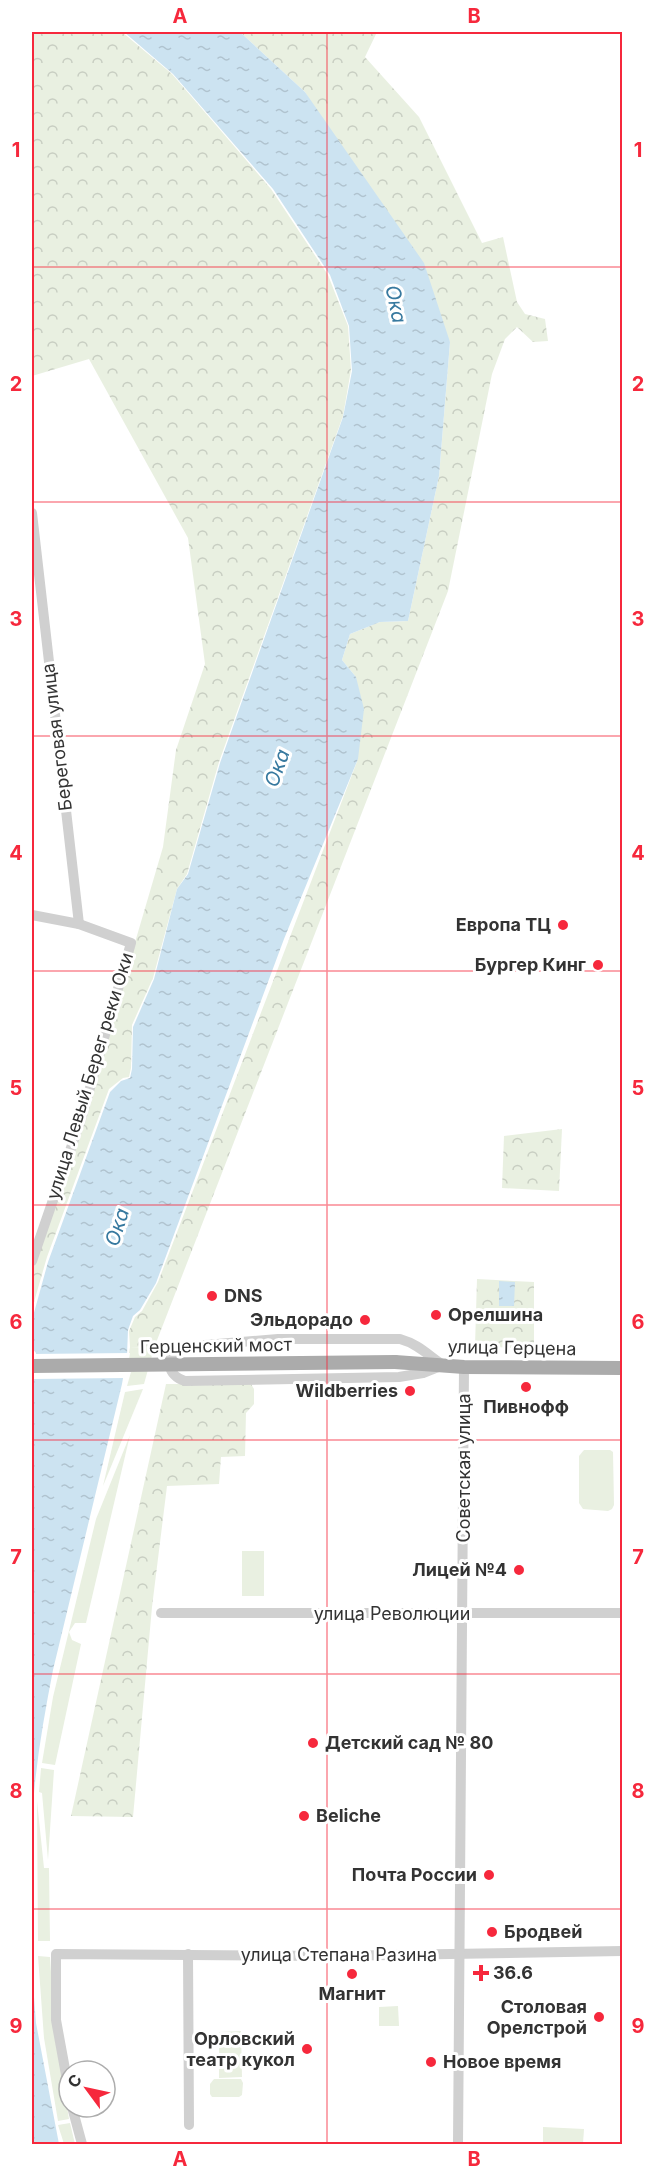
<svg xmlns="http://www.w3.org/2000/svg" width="654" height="2176" font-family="Inter,sans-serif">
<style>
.grass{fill:#e9f0e1}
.forest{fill:url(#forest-crowns)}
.water{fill:url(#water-ripples)}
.pier{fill:#fff}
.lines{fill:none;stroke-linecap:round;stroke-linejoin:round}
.minor{stroke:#d0d0d0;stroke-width:10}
.major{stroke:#ababab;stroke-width:14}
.major-bridge{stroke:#ababab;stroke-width:14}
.grid{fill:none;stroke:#f6283c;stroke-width:1.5;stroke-opacity:0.55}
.poi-dot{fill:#f6283c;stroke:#fff;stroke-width:2}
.labels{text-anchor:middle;stroke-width:6;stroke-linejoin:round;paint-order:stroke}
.street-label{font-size:18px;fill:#333;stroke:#fff}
.poi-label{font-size:18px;font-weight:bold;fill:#333;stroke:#fff;text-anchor:end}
.water-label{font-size:20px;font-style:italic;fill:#37799f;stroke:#fff}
.neatline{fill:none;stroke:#f6283c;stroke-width:2}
.grid-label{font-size:20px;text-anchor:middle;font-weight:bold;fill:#f6283c}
</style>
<defs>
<pattern id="forest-crowns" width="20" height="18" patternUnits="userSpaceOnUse" patternTransform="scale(1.5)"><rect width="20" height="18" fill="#e9f0e1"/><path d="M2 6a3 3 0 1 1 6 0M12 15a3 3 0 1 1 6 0" fill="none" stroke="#c8cec2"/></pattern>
<pattern id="water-ripples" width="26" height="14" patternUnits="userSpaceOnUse" patternTransform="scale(1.5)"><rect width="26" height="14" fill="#cce3f1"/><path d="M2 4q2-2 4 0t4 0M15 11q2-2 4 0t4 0" fill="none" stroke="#b0c3cf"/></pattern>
</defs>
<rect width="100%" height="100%" fill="#fff"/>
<g class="grass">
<path d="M130,1347l24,1 -10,36 -17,2 4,-14h-5z"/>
<path d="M143,1389l-40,97 22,-94z"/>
<path d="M130,1435l-44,188h-11l-6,9 3,8 9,4 -26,121 -13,-2 11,-66 43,-178z"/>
<path d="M584,1450h26l3,2 1,53 -2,4 -4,2 -25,-2 -4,-6v-47z"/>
<rect x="242" y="1551" width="22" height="45"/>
<path d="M41,1768l13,2 -6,90 -6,-67 -3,-1z"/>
<path d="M37,1801l7,67h5l1,73h-12z"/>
<path d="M38,1956l12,1 5,77 14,85 -11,2 -14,-83z"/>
<path d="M398,2006l1,20h-20v-19z"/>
<path d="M241,2031l1,46 -23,1v-46z"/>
<path d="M214,2079h27l2,4 -1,12 -3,2h-27l-2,-3v-10z"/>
<path d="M70,2123l5,21h-11l-6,-19z"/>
<path d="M543,2127l41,2 -1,15h-40z"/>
</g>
<g class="forest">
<path d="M32,32h90l50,42 99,115 57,86 20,51 3,44 -8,46 -124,346 -32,112 -10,15 -24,89 -21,47 -1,43 -2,9 -6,1 -14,11 -62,168 -15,52v-43l52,-150 79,-269 13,-97 29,-86 -17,-126 -99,-179 -57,17z"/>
<path d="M240,32h137l-12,25 54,60 63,126 21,-6 14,65 8,12 20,5 3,22 -15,1 -16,-15 -12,12 -13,35 -44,217 -294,757 -24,-1 -1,-16 6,-14 7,-6 16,-29 200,-523 -2,-82 -14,-17 8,-26 30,-12 28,-1 31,-145 11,-134 -145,-250z"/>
<path d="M562,1129l-3,62 -57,-3 2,-52z"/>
<path d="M477,1279l57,3v67l-59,-3z"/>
<path d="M166,1384h85l3,5v15l-8,9 -1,43 -24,1 -2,27 -52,2 -15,121 -19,210 -62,-1z"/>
</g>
<g class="water">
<path d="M124,32h116l65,60 119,171 26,79 -11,134 -31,145 -28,1 -30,12 -8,26 14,17 8,32 -6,50 -74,180 -128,344 -16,27 -7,6 -5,14 -1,25 -5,29 -69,286c-10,51 -19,103 -21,154v-448l4,-23 -4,-5v-28l16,-58 62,-170 11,-11 9,-3 2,-9 1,-42 21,-48 23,-90 11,-15 32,-111 123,-346 9,-46 -3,-45 -19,-51 -57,-86 -100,-115z"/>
<path d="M499,1281l16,1 -1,24h-15z"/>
<path d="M32,1971l4,52 23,121h-27z"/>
</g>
<path class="pier" d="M130,1353l-4,25 -94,1v-25z"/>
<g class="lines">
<g class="minor">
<path d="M32,513l47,411"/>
<path d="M32,915l47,9 52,19 -49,173 -50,145"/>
<path d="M278,1339h122c18,5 28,16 43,26l-20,8 -24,4 -214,4c-18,-5 -21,-25 -4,-34z"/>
<path d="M161,1613h461"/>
<path d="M188,1954l1,171"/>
<path d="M69,2091l-13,-71v-66l275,2 291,-5"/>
<path d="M72,2107l10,37"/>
<path d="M458,2144l6,-777"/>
</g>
<path class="major" d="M395,1362l69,5 158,1"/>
<path class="major-bridge" d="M32,1366l363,-4"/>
</g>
<path class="grid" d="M327,32v2112M32,267h590M32,502h590M32,736h590M32,971h590M32,1205h590M32,1440h590M32,1674h590M32,1909h590"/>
<g class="poi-dot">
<circle cx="563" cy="925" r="6"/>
<circle cx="598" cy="965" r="6"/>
<circle cx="212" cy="1296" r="6"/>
<circle cx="436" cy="1315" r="6"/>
<circle cx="365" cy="1320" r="6"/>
<circle cx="526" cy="1387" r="6"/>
<circle cx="410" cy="1391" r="6"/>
<circle cx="519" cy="1570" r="6"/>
<circle cx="313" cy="1743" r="6"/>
<circle cx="304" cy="1816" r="6"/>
<circle cx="489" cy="1875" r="6"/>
<circle cx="492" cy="1932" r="6"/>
<path d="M478 1964h6v6h6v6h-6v6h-6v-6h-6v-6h6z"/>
<circle cx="352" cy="1974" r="6"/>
<circle cx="599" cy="2017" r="6"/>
<circle cx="307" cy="2049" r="6"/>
<circle cx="431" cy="2062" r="6"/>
</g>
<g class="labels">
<g class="street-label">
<text transform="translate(57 737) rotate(-97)" y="6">Береговая улица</text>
<text transform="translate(90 1076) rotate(-73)" y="6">улица Левый Берег реки Оки</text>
<text transform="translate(216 1346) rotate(-1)" y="6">Герценский мост</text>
<text transform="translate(512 1348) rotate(1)" y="6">улица Герцена</text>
<text transform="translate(464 1468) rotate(-90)" y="6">Советская улица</text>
<text x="392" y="1620">улица Революции</text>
<text x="339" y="1961">улица Степана Разина</text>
</g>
<g class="poi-label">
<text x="551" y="931">Европа ТЦ</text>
<text x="586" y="971">Бургер Кинг</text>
<text x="224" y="1302" text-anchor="start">DNS</text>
<text x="448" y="1321" text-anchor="start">Орелшина</text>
<text x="353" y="1326">Эльдорадо</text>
<text x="398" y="1397">Wildberries</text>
<text x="526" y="1413" text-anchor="middle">Пивнофф</text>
<text x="507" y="1576">Лицей №4</text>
<text x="325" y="1749" text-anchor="start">Детский сад № 80</text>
<text x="316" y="1822" text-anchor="start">Beliche</text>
<text x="477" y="1881">Почта России</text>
<text x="504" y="1938" text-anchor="start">Бродвей</text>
<text x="493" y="1979" text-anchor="start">36.6</text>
<text x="352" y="2000" text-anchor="middle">Магнит</text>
<text x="587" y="2013">Столовая<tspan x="587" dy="21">Орелстрой</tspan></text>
<text x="295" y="2045">Орловский<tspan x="295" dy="21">театр кукол</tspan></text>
<text x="443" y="2068" text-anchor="start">Новое время</text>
</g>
<g class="water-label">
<text transform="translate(396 304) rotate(78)" y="7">Ока</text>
<text transform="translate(277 768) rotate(-71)" y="7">Ока</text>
<text transform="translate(117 1227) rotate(-73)" y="7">Ока</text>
</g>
</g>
<rect width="654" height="2176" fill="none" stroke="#ffffff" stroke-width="66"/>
<g transform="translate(87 2089) rotate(303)"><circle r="28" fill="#ffffff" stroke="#adadad" stroke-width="1.5"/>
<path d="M0-4.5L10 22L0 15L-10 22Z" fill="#f6283c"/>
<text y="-9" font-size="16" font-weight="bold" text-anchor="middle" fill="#333333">С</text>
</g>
<rect x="33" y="33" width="588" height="2110" class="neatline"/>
<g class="grid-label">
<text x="180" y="23">A</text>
<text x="474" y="23">B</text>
<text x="16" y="157">1</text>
<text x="638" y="157">1</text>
<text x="16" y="391">2</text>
<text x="638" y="391">2</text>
<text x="16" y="626">3</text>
<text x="638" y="626">3</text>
<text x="16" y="860">4</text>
<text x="638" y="860">4</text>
<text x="16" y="1095">5</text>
<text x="638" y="1095">5</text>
<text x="16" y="1329">6</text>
<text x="638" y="1329">6</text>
<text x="16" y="1564">7</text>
<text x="638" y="1564">7</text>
<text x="16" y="1798">8</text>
<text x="638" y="1798">8</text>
<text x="16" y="2033">9</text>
<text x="638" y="2033">9</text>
<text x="180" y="2166">A</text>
<text x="474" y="2166">B</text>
</g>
</svg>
